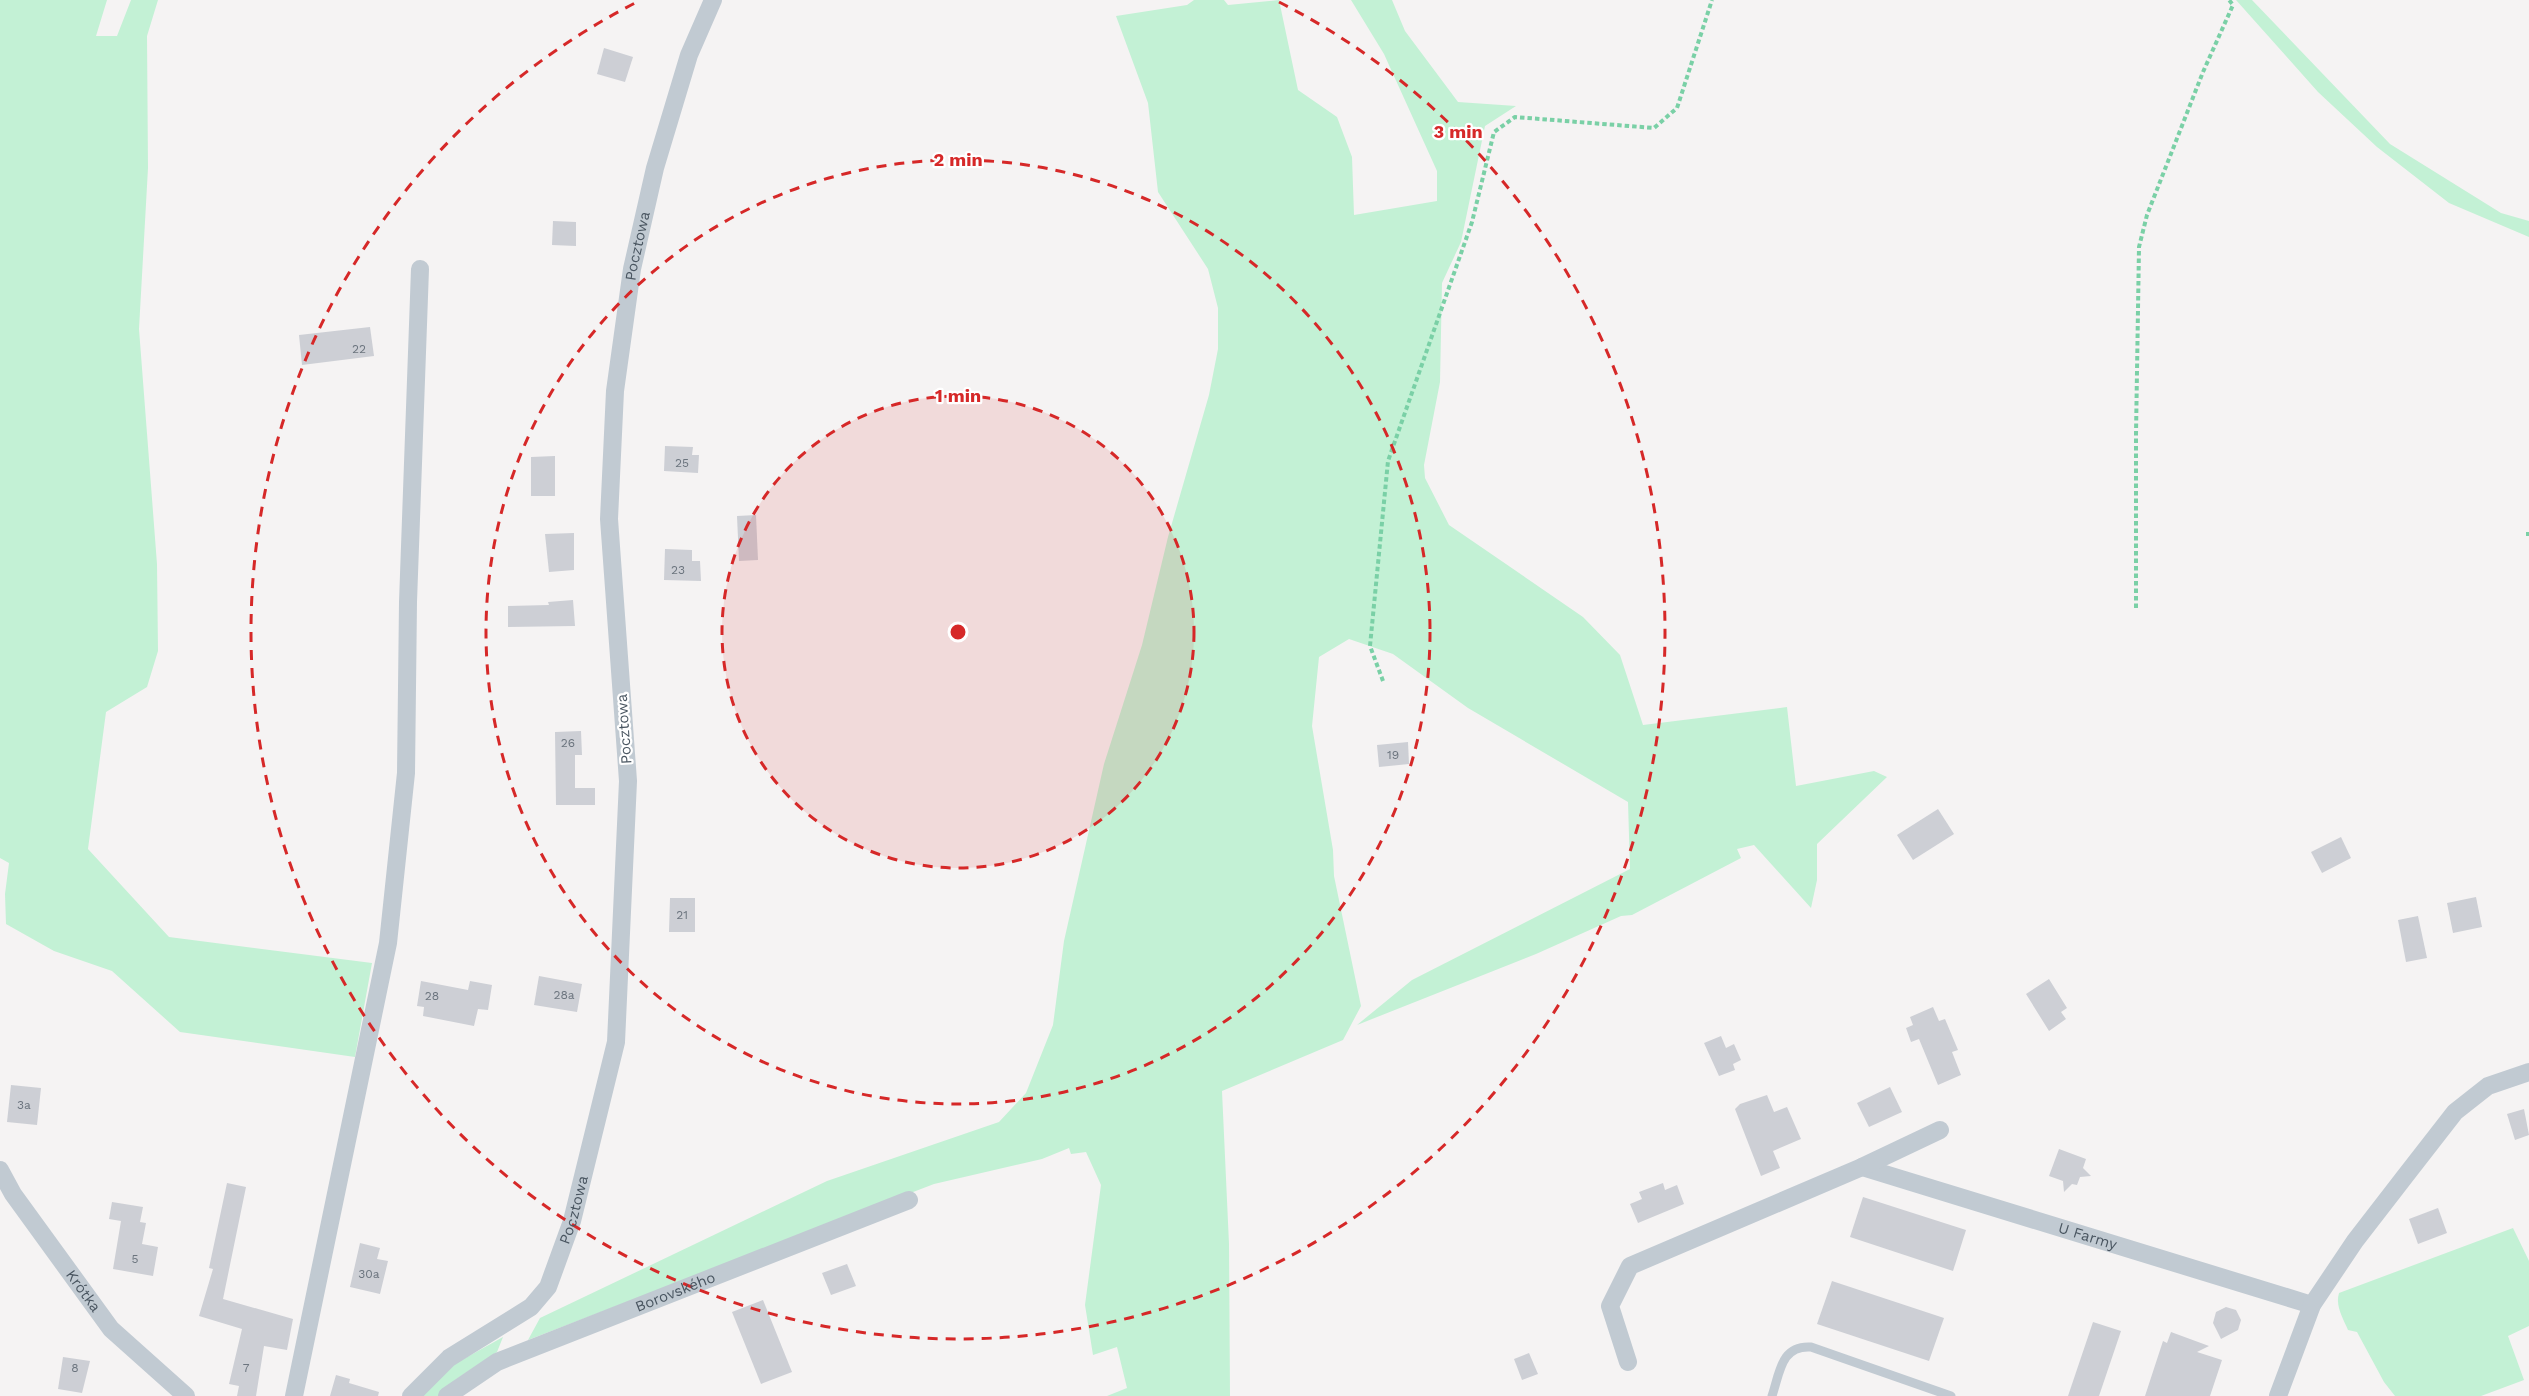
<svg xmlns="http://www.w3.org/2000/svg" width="2529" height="1396" font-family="'Work Sans',sans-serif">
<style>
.green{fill:#c3f1d5}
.building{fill:#cdcfd5}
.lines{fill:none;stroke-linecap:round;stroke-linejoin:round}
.path{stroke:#7ad0a6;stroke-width:4;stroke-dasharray:4.5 3;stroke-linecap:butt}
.lane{stroke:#c1cad2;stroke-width:9}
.street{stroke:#c1cad2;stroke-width:18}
.ring{fill:none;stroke:#d62828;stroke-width:3;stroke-dasharray:10 8}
.labels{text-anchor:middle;stroke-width:4.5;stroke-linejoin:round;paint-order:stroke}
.number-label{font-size:12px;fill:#6b747e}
.street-label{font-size:15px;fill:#4a5661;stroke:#fff}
.centre{fill:#d62828;stroke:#fff;stroke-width:3}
.ring-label{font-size:18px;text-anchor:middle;font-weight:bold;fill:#d62828;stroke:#fff;stroke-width:4.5;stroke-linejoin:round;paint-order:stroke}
</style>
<rect width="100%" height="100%" fill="#f5f3f3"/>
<g class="green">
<path d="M0,0h107l-11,36h21l14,-36h27l-11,36 1,132 -9,161 18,235 1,87 -11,36 -41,25 -18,137 81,88 203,26 -17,94 -175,-25 -68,-61 -58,-20 -48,-27 -1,-30 4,-31 -9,-5z"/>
<path d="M1194,0h30l4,5 51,-5 19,90 39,27 15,40 2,58 83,-14v-30l-53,-117 -33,-54h41l13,31 53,71 58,4 -31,20 -24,116 -19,41 -2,99 -16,83 1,13 24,47 134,92 37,38 23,70 144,-18 9,79 78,-15 13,6 -70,67v36l-6,28 -57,-63 -17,4 4,9 -109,57 -11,1 -85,38 -179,71 55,-45 218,-111 -2,-67 -160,-94 -75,-54 -44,-15 -30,18 -7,69 21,124 1,26 27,130 -18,34 -121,51 7,153 1,152h-123l20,-8 -10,-41 -24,8 -8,-50 16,-120 -15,-33 -15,2 -2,-6 -27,11 -108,25 -406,156 12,-22 287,-137 172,-59 27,-29 27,-68 11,-84 40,-177 38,-119 26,-108 41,-142 9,-46v-41l-10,-39 -50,-77 -10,-89 -32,-87 71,-11z"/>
<path d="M2236,0h16l138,144 111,69 28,8v16l-80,-34 -72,-56 -59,-55z"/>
<path d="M2513,1228l16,33v65l-21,10 16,44 -43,16h-86l-11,-14 -27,-50 -9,-2c-5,-12 -13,-24 -9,-37z"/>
<path d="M503,1337l-6,15 -42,28 -17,16h-19l32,-30z"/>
</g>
<g class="building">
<path d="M604,48l29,9 -8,25 -28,-8z"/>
<path d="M553,221l23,1v24l-24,-1z"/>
<path d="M370,327l4,29 -72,9 -3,-30z"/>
<path d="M665,446l28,1 -1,8h7l-1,18 -34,-2z"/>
<path d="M555,456v40h-24v-39z"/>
<path d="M756,515l2,45 -19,1 -2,-45z"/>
<path d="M574,533v37l-25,2 -4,-38z"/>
<path d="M665,549l27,1v11h8l1,20 -37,-1z"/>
<path d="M573,600l2,26 -67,1v-21l41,-1 -1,-3z"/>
<path d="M581,731l1,24h-7v33h20v17h-39l-1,-73z"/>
<path d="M1408,742l1,22 -30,3 -2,-22z"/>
<path d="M1938,809l16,25 -41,26 -16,-25z"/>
<path d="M2341,837l10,21 -29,15 -11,-21z"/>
<path d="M2476,897l6,30 -29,6 -6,-30z"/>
<path d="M670,898h25v34h-26z"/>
<path d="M2418,916l9,42 -21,4 -8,-42z"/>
<path d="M539,976l43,8 -5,28 -43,-7z"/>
<path d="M2049,979l18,29 -6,4 5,7 -17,12 -23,-37z"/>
<path d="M421,981l47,9 2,-9 22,4 -4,25 -10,-1 -4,17 -51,-10 1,-9 -7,-1z"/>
<path d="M1933,1007l6,14 6,-2 13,31 -6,2 9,23 -23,10 -19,-46 -8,3 -5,-14 7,-3 -3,-8z"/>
<path d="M1721,1036l5,12 8,-4 7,16 -8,4 2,6 -16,6 -15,-33z"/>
<path d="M11,1085l30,3 -4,37 -30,-3z"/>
<path d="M1890,1087l12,25 -33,15 -12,-24z"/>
<path d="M1767,1095l7,17 13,-5 14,32 -28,12 7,17 -19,8 -26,-67 5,-5z"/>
<path d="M2524,1109l5,26 -14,5 -8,-26z"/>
<path d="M2059,1149l27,10 -3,9 8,8 -11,1 -3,8 -5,-1 -8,8 -1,-11 -14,-5z"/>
<path d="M227,1183l19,4 -23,112 70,20 -6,31 -23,-4 -8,50h-19l2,-10 -10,-2 13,-55 -43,-13 14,-47 -4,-1z"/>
<path d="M1663,1183l2,7 12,-5 7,19 -46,19 -8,-19 12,-5 -3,-7z"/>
<path d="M1863,1197l103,33 -13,41 -103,-34z"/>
<path d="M112,1202l31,5 -3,15 6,1 -4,21 16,3 -5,29 -40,-7 8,-48 -12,-2z"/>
<path d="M2438,1208l9,25 -29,11 -9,-25z"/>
<path d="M360,1243l20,5 -3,11 11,2 -8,33 -30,-7z"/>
<path d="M847,1264l9,22 -25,9 -9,-22z"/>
<path d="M1832,1281l112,37 -15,43 -112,-37z"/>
<path d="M763,1300l29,72 -31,12 -29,-72z"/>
<path d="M2226,1307l10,3 5,10 -3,10 -17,9 -8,-16 3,-11z"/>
<path d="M2093,1322l28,9 -22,65h-31z"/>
<path d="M2171,1332l38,14 -12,6 25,8 -12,36h-65l18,-55 4,2z"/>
<path d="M1529,1353l9,21 -16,6 -8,-21z"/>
<path d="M63,1357l27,4 -8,32 -24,-4z"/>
<path d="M336,1375l14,4 -1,4 30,9 -1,4h-48z"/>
</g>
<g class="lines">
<g class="path">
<path d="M2526,534h3"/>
<path d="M2136,608v-174l3,-187 8,-32 56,-143 30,-67 -4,-5"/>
<path d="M1383,681l-13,-35 18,-185 84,-239 22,-90 21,-15 139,11 23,-20 35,-108"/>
</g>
<path class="lane" d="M1772,1396c8,-24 9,-51 39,-49l140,49"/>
<g class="street">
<path id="s1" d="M1862,1167l450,138"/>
<path id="s2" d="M0,1170l13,24 98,135 75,67"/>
<path d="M1628,1362l-18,-56 20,-40 232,-99 78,-37"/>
<path d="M294,1396l94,-453 18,-170 2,-171 12,-333"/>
<path id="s3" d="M411,1396l38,-38 82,-51 17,-20 24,-66 44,-179 12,-261 -19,-262 6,-128 17,-122 23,-101 34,-113 24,-55"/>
<path id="s4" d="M447,1396l50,-34 412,-162"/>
<path d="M2278,1396l34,-91 43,-64 51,-66 49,-63 33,-26 41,-14"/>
</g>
</g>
<circle cx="958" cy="632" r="236" fill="#d62828" fill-opacity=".12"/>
<g class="ring">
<circle cx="958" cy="632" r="236"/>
<circle cx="958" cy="632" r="472"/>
<path d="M1279 2A707 707 0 1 1 637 2"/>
</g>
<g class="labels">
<g class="number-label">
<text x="359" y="353">22</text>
<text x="682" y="467">25</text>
<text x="678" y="574">23</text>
<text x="568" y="747">26</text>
<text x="1393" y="759">19</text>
<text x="682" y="919">21</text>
<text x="564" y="999">28a</text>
<text x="432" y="1000">28</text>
<text x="24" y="1109">3a</text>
<text x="135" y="1263">5</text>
<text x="369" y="1278">30a</text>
<text x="75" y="1372">8</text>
<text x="246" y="1372">7</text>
</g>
<g class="street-label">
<text dy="5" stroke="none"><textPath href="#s3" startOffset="1230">Pocztowa</textPath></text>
<text transform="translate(624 729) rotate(-94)" y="5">Pocztowa</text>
<text dy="5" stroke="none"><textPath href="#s3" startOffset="258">Pocztowa</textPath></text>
<text dy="5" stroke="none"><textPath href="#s1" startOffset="236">U Farmy</textPath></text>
<text dy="5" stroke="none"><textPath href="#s2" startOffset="147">Krótka</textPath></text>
<text dy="5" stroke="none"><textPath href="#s4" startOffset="252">Borovského</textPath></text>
</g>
</g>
<circle cx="958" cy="632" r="9" class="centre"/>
<g class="ring-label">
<text x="1458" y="138">3 min</text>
<text x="958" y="166">2 min</text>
<text x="958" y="402">1 min</text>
</g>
</svg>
